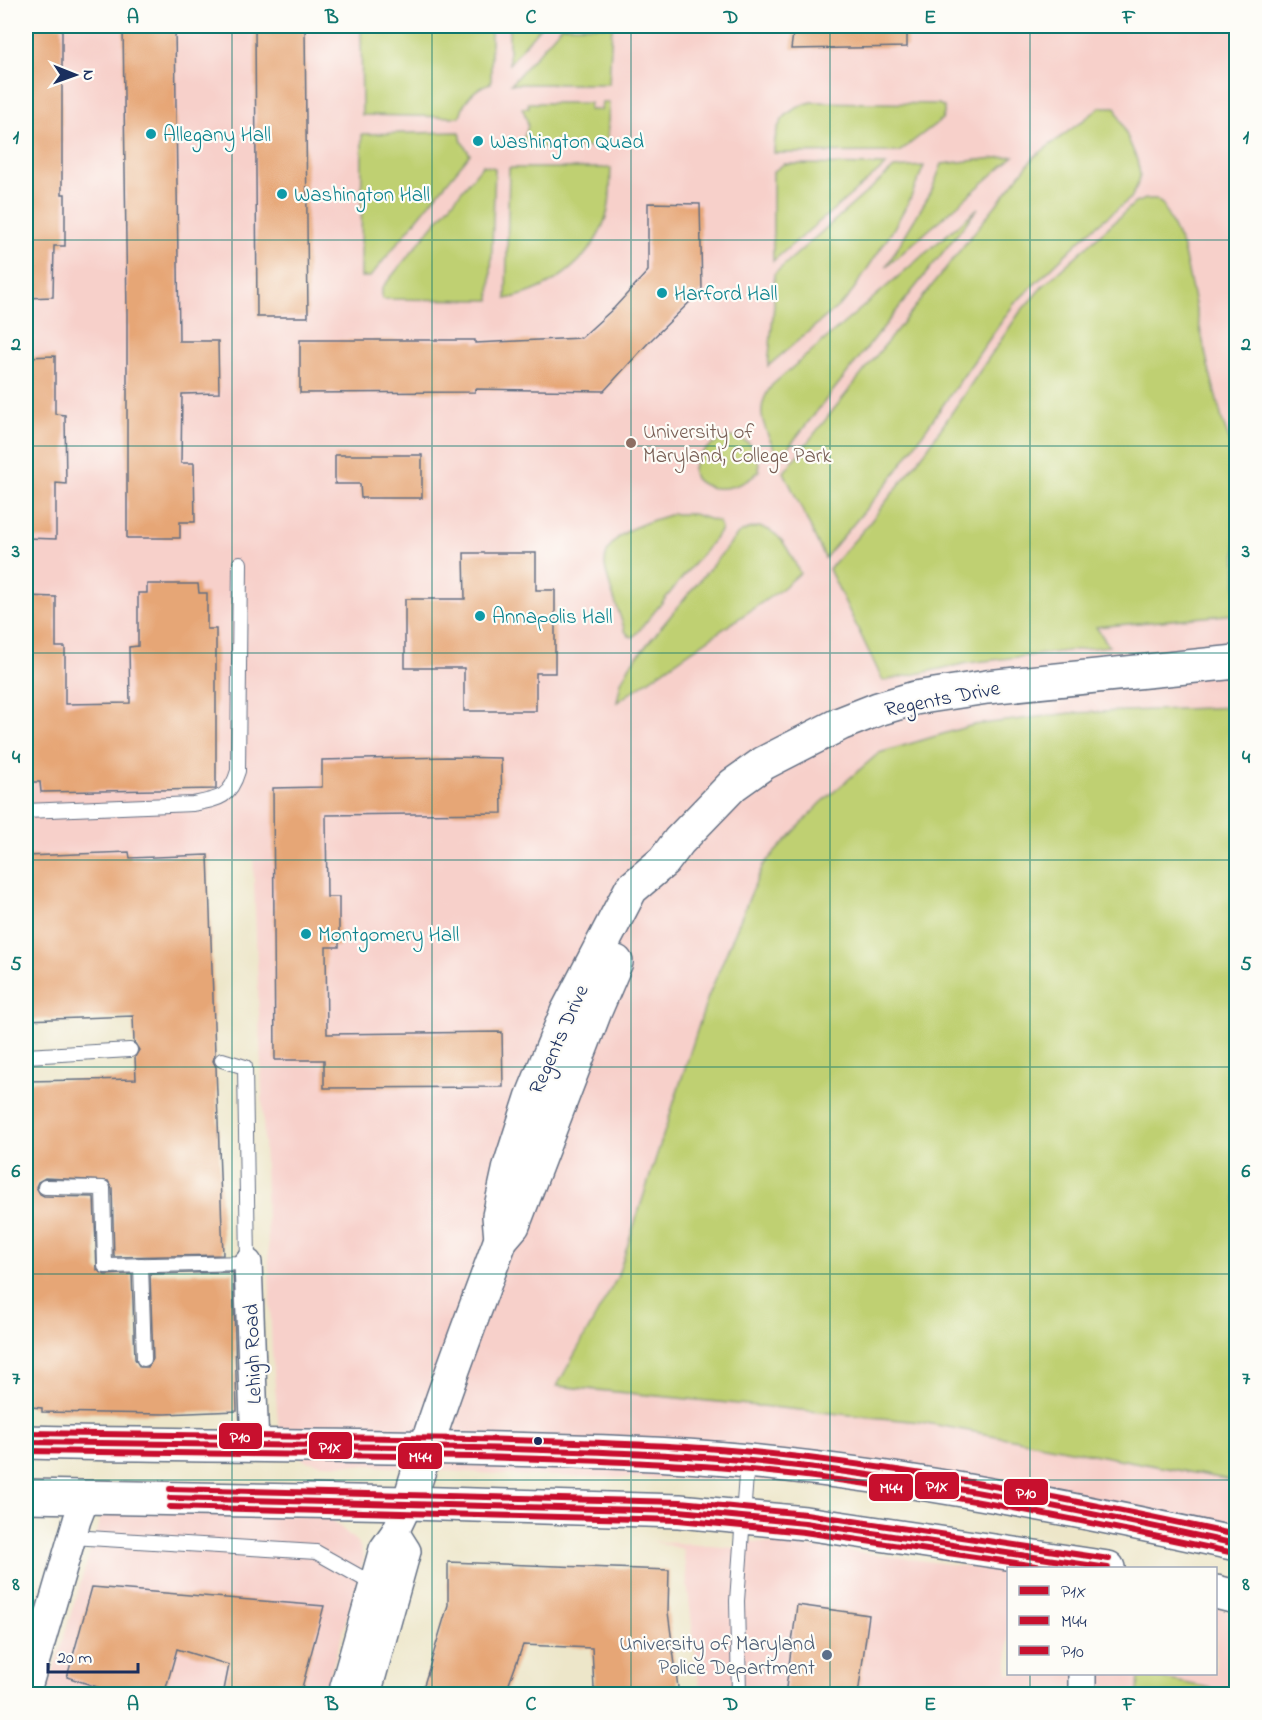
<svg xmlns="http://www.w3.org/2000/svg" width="1262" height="1720" font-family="'Indie Flower',sans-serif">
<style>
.built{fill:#f7d0ca}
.green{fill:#bfd072;stroke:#6d8068;stroke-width:1.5}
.building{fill:#e6a676}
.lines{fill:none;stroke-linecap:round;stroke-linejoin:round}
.service-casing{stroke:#646f83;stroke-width:16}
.minor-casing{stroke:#646f83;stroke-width:30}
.tertiary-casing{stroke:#646f83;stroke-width:36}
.primary-casing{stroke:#646f83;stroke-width:36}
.service{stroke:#fff;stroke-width:14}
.minor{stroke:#fff;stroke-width:27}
.tertiary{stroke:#fff;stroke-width:33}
.primary{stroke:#fff;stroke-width:33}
.bus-1-casing{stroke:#fdfcf7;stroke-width:10}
.bus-2-casing{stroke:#fdfcf7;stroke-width:10}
.bus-3-casing{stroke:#fdfcf7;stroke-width:10}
.bus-1{stroke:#c8102e;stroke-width:6}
.bus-2{stroke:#c8102e;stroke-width:6}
.bus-3{stroke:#c8102e;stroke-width:6}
.grid{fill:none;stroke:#0f766e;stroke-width:1.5;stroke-opacity:0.55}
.culture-dot{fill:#0f9aa8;stroke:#fdfcf7;stroke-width:2}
.education-dot{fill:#8d6e63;stroke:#fdfcf7;stroke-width:2}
.bus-dot{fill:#1b2f5e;stroke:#fdfcf7;stroke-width:2}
.service-dot{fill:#5c6f8a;stroke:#fdfcf7;stroke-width:2}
.labels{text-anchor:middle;stroke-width:4.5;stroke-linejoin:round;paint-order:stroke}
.culture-label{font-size:21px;fill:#0d838f;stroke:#fdfcf7;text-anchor:start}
.education-label{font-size:21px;fill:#785e54;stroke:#fdfcf7;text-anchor:start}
.street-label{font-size:21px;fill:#1b2f5e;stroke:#fdfcf7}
.service-label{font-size:21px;fill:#4e5e75;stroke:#fdfcf7;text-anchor:end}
.line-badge{stroke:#fdfcf7;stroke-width:2}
.badge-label{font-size:16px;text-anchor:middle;font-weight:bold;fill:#fff}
.neatline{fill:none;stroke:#0f766e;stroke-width:2}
.grid-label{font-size:20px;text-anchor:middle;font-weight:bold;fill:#0f766e}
</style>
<rect width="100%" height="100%" fill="#fdfcf7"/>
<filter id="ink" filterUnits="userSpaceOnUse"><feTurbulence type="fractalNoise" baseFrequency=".0167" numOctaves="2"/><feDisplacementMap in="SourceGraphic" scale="12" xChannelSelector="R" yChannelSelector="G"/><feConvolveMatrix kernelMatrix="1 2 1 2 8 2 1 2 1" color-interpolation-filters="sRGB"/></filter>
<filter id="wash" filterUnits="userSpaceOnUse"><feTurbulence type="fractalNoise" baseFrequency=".008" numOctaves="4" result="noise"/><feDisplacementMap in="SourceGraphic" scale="24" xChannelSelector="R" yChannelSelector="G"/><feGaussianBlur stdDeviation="1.35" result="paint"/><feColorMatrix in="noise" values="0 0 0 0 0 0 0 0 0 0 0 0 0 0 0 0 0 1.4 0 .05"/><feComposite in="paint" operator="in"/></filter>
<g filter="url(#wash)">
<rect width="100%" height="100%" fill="#ede6c9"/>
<g class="built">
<path d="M26,26h1210v1510l-50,-9 -396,-45 -279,-7 -148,-10 -41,-1 -17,-3 -26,-28 -7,-83 -19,-490 -227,11z"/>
<path d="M103,1510l224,5 32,29 5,14 -39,136h-279z"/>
<path d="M652,1541l95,8 1,-8 119,12 141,19v102h208v-66l20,4v82h-536l-17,-145z"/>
</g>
<g class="green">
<path d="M361,26h130v57c-16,4 -28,18 -31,34l-98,-2z"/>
<path d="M509,26h32l-32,38z"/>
<path d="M562,26h50l-3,58h-98z"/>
<path d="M602,102h7l-2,45h-78v-4l-7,-2c8,-14 7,-19 0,-33l7,-1 -1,-4h62l-1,7h12z"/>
<path d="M812,102l127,2 5,3v7l-2,5 -43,33 -125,1c0,-28 9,-43 38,-51z"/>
<path d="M1101,107h14l22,53 3,14 -3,12 -6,12 -40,32 -77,74 -123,175 -66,79 -41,-86 250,-315z"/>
<path d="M460,132l2,10 8,12 -100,123h-9l1,-143z"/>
<path d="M1014,156l-128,111 45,-75 11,-28z"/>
<path d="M784,164l102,1 -113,96v-89z"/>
<path d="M483,165l12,3 -5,132 -108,-1v-11z"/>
<path d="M924,166l-14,33 -19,34 -43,65 -80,68 6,-61v-31l120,-106z"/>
<path d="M509,168h102c-1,14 0,29 -3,42 -12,48 -55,80 -102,89z"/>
<path d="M1146,199h10l7,6 20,43 25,117 15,58 13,35v156l-140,13 13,19 -141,17 -85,18 -54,-112 38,-43 60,-77 93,-137 23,-26 92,-83z"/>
<path d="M978,208l-199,251c-12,-28 -28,-46 -7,-74z"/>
<path d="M728,437c21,0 32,13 31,34 -13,14 -37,22 -55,14 -4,-2 -9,-5 -10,-9 -6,-19 20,-34 34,-39z"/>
<path d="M673,514h20l26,8 2,6 -2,5 -82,100 -4,4 -4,-1 -4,-5c-4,-14 -21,-57 -20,-68 1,-31 44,-42 68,-49z"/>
<path d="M759,527c23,3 31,27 41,46l-17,15 -166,114 4,-20 9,-17 108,-131 10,-5z"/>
<path d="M1236,707v774l-315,-59 -364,-36 60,-108 91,-281 55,-132 58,-62 58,-50 94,-28 98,-12z"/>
<path d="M1139,1674l97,19v1h-98z"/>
</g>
<g id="blocks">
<g class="building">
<path d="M26,26h36v168h3v52h-11l-1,51 -27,1z"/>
<path d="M123,26h52l4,315h39l1,52 -37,1 -1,69h13l1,59h-15v16h-53v-224z"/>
<path d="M255,26h50l3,291h-51z"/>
<path d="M794,26h113v21l-116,2z"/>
<path d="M648,203l52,1 2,86 -53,52 -45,49 -129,-2v3l-175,1v-53h175v3l106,-5 33,-30 34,-37z"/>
<path d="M55,356v58l10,1 1,69 -10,-1v56l-30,-1v-181z"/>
<path d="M335,455h87v43h-61l-1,-14h-25z"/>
<path d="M464,553h72v37h19v83h-19v38h-72v-43h-59v-69h60z"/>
<path d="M147,584h51l1,9h8v36h9v160l-175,3 -1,-10h-14v-186l30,1v50h9v57l65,-1 -1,-56 9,-1v-53h9z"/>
<path d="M447,757l54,1 1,55 -176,2 1,82h12v50h-13l1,87 175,-2 1,55 -179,1v-28h-49l-2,-272 49,-1v-27z"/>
<path d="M129,852l1,6 78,-3 7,199 -2,7 3,6 7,188 -109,2 -2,-69 -4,-7 -63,-3 -7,4 -2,5 4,7 4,2 50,1 3,73 8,5 27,-1 3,85 5,8h8l5,-8 -3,-85 83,-2 4,139 -72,3 -123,-2v-4l-11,-1v-2h-5v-324l110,-2 -1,-22 4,-7 -5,-8 -1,-26 -107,4v-164z"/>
<path d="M448,1562l221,8 -1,42 11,83h-82l-1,-6h-2l-2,-41 -69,-3 -18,50h-84l27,-90z"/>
<path d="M92,1587l232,19 -24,89h-77l6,-30 -52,-16 -13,46h-56l1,-4 -42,-14z"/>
<path d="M797,1605l72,10 -11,80h-73z"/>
</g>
</g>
</g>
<g filter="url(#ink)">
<use href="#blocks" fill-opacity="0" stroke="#646f83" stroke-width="1.5"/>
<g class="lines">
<defs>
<g id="service">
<path d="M26,811l167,-7c26,-5 37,-6 45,-33l2,-208"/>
<path d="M26,1056l104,-6"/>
<path d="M45,1187l58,1 2,78 143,-3 -3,-196 -23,-7"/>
<path d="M141,1265l3,94"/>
<path d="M72,1537l244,15 57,32"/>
<path d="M739,1694l-2,-93 10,-140"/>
</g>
<g id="minor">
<path d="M248,1263l7,183"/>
<path d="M26,1694l51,-174 9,-23"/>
<path d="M342,1694l41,-145 12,-17 14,-29"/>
<path d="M367,1694l40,-143 -12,-19"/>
<path d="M1082,1694v-20"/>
</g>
<g id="tertiary">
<path d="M501,1239l-2,-23 11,-50 22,-68 35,-86 64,-123 33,-28 15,-20 54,-56 31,-22 76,-39 38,-15 37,-11 72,-11 249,-25"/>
<path d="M409,1503c26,-90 60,-176 92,-264l12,-14 82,-214 21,-49"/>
</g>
<g id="primary">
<path d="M26,1442c159,4 318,3 477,7 82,2 163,4 245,12 165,16 327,48 488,83"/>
<path d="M26,1496l383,7 270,8 126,12 303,45"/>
<path d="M1216,1592l20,5"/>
</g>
</defs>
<use href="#service" class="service-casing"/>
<use href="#minor" class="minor-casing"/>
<use href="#tertiary" class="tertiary-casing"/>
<use href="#primary" class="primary-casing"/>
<use href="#service" class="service"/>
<use href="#minor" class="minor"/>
<use href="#tertiary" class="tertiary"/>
<use href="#primary" class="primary"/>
<defs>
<g id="bus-1">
<path d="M26,1442c149,3 298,3 447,6 81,2 163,4 244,10 175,14 348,49 519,86"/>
<path d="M170,1498l509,13 126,12 303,45"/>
</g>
<g id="bus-2">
<path d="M26,1451c148,3 297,3 446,6 81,2 163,4 244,10 175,14 347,49 518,86"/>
<path d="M170,1507l508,13 126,12 246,36"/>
</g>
<g id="bus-3">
<path d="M26,1433c149,3 298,3 447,6 82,2 163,4 245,10 175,14 347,49 518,86"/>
<path d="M170,1489l510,13 126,12 303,45"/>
</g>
</defs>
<use href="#bus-1" class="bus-1-casing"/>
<use href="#bus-2" class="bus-2-casing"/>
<use href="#bus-3" class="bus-3-casing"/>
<use href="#bus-1" class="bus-1"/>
<use href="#bus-2" class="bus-2"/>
<use href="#bus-3" class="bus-3"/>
</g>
</g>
<path class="grid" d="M232,26v1668M432,26v1668M631,26v1668M830,26v1668M1030,26v1542M26,240h1210M26,446h1210M26,653h1210M26,860h1210M26,1067h1210M26,1274h1210M26,1480h1210M1030,1674v20"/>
<g class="culture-dot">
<circle cx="151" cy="134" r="6"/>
<circle cx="478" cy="141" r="6"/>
<circle cx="282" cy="194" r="6"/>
<circle cx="662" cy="293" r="6"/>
<circle cx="480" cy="616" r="6"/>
<circle cx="306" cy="934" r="6"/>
</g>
<circle class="education-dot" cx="631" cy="443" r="6"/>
<circle class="bus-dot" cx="538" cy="1441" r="5"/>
<circle class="service-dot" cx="827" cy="1655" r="6"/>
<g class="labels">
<g class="culture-label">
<text x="163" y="141">Allegany Hall</text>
<text x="490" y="148">Washington Quad</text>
<text x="294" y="201">Washington Hall</text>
<text x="674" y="300">Harford Hall</text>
<text x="492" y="623">Annapolis Hall</text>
<text x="318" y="941">Montgomery Hall</text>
</g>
<g class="education-label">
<text x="643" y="438">University of<tspan x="643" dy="24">Maryland, College Park</tspan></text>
</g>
<g class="street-label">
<text transform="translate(942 698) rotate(-11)" y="7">Regents Drive</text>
<text transform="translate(558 1039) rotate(-66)" y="7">Regents Drive</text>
<text transform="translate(252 1354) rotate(-92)" y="7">Lehigh Road</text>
</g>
<g class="service-label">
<text x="815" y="1650">University of Maryland<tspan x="815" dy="24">Police Department</tspan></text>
</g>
</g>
<g class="line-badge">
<rect x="218" y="1422" width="45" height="28" rx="6" fill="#c8102e"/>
<rect x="308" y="1431" width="45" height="29" rx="6" fill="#c8102e"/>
<rect x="397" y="1442" width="46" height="28" rx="6" fill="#c8102e"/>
<rect x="914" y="1471" width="46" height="29" rx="6" fill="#c8102e"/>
<rect x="868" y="1473" width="46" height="29" rx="6" fill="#c8102e"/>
<rect x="1003" y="1478" width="46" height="28" rx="6" fill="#c8102e"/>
</g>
<g class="badge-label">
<text x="240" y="1442">P10</text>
<text x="330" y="1452">P1X</text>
<text x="420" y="1462">M44</text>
<text x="937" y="1491">P1X</text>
<text x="891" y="1493">M44</text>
<text x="1026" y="1498">P10</text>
</g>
<rect width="1262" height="1720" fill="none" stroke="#fdfcf7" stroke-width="66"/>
<rect x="1007" y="1567" width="210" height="108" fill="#fdfcf7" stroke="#a3aaba" stroke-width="1.5"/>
<rect x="1019" y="1586" width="30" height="9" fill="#c8102e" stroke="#a3aaba" stroke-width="1.5"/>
<text x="1061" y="1597" font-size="18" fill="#1b2f5e">P1X</text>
<rect x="1019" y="1616" width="30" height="9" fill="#c8102e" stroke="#a3aaba" stroke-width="1.5"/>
<text x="1061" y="1627" font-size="18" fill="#1b2f5e">M44</text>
<rect x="1019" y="1646" width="30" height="9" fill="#c8102e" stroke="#a3aaba" stroke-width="1.5"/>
<text x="1061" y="1657" font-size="18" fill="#1b2f5e">P10</text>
<g transform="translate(75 75) rotate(91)" stroke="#fdfcf7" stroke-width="4.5" paint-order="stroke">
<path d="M0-4.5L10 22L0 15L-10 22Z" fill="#1b2f5e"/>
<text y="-9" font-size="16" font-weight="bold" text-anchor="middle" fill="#1b2f5e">N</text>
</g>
<path d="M48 1663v9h90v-9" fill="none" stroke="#1b2f5e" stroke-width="3"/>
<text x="57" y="1663" font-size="18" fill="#1b2f5e" stroke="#fdfcf7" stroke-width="4.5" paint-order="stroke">20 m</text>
<rect x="33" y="33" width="1196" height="1654" class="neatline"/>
<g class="grid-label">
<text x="133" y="23">A</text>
<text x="332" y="23">B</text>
<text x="531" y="23">C</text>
<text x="731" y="23">D</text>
<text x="930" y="23">E</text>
<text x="1129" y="23">F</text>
<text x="16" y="143">1</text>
<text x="1246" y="143">1</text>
<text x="16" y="350">2</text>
<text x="1246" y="350">2</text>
<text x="16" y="557">3</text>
<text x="1246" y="557">3</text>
<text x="16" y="763">4</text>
<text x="1246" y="763">4</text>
<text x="16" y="970">5</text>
<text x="1246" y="970">5</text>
<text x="16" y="1177">6</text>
<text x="1246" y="1177">6</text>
<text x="16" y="1384">7</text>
<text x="1246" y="1384">7</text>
<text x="16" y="1590">8</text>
<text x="1246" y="1590">8</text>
<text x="133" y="1710">A</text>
<text x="332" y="1710">B</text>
<text x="531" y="1710">C</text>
<text x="731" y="1710">D</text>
<text x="930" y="1710">E</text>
<text x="1129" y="1710">F</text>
</g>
</svg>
